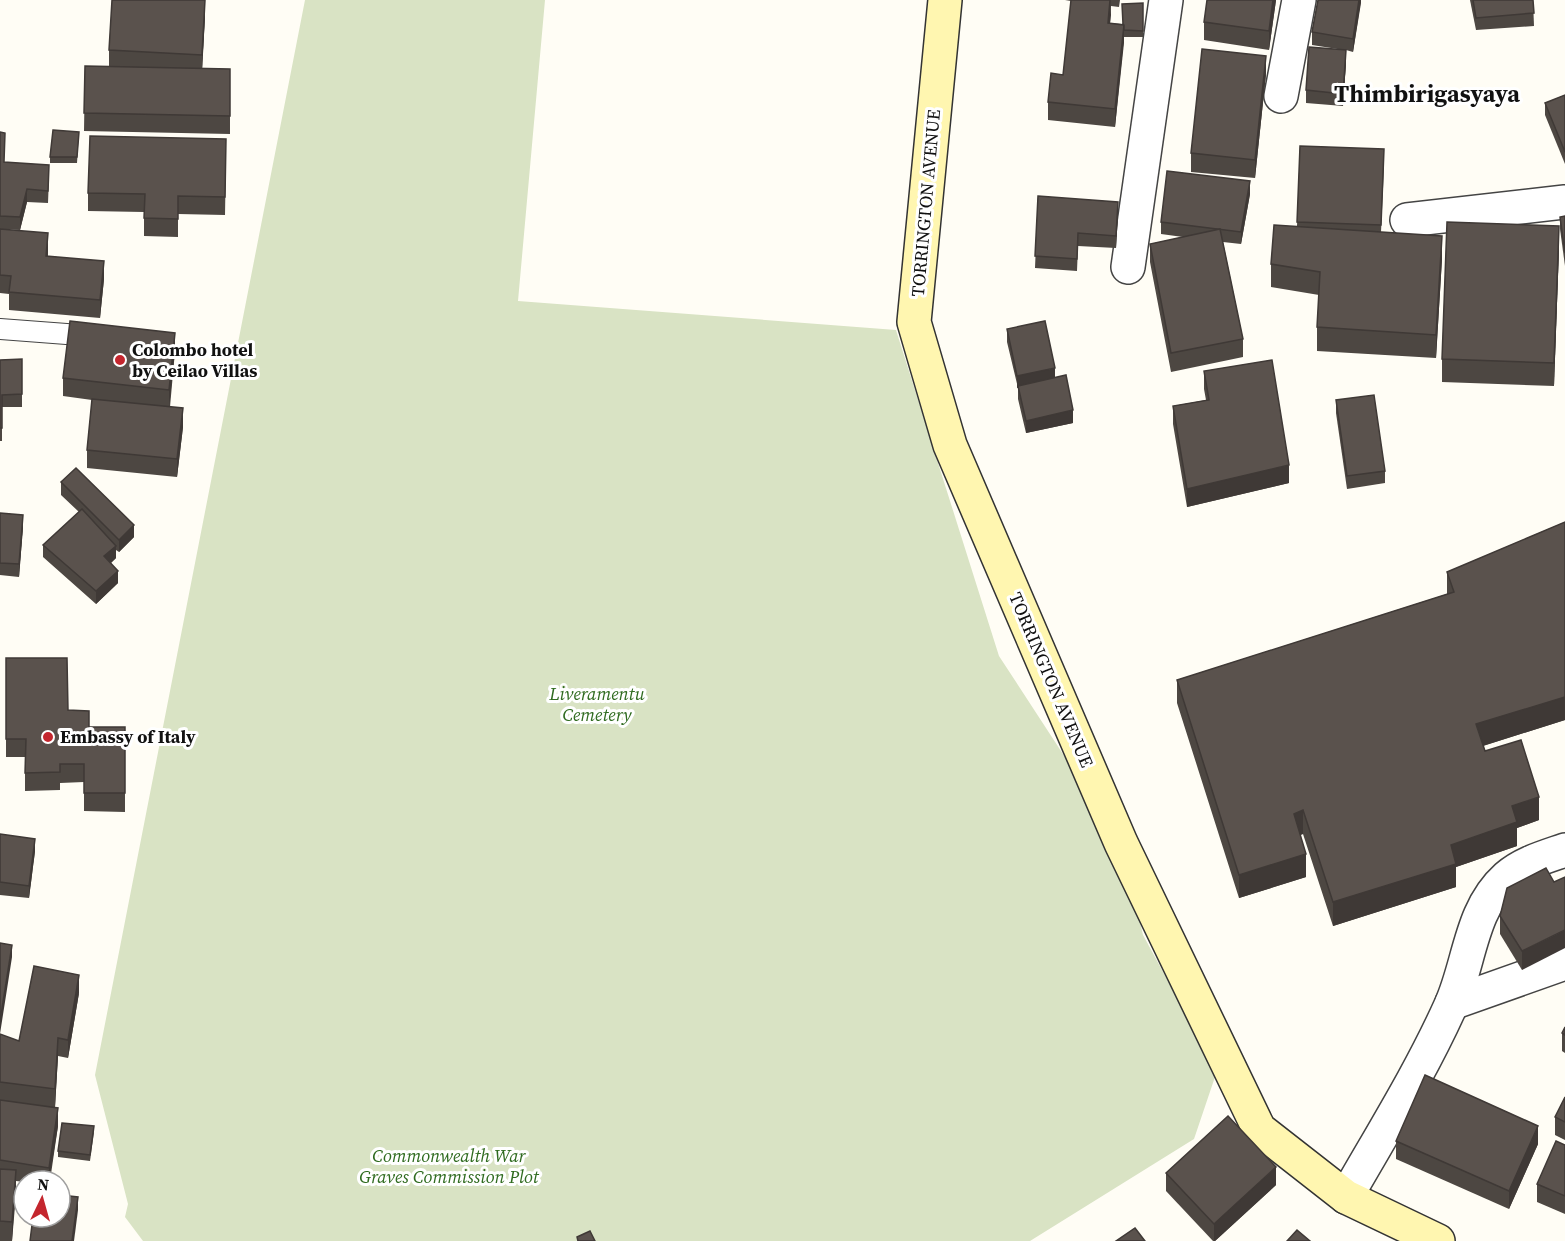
<svg xmlns="http://www.w3.org/2000/svg" width="1565" height="1241" font-family="'Source Serif 4',serif">
<style>
.cemetery{fill:#d9e3c4}
.lines{fill:none;stroke-linecap:round;stroke-linejoin:round}
.lane-casing{stroke:#444;stroke-width:22}
.street-casing{stroke:#444;stroke-width:36}
.secondary-casing{stroke:#333;stroke-width:36}
.lane{stroke:#fff;stroke-width:20}
.street{stroke:#fff;stroke-width:33}
.secondary{stroke:#fff6b0;stroke-width:33}
.wall{fill:#4d4742}
.shaded-wall{fill:#3f3936}
.building{fill:#5a524d;stroke:#3f3936;stroke-width:1.5}
.poi-dot{fill:#c4262e;stroke:#fff;stroke-width:2}
.labels{text-anchor:middle;stroke-width:6;stroke-linejoin:round;paint-order:stroke}
.street-label{font-size:18px;fill:#111;stroke:#fff}
.poi-label{font-size:18px;font-weight:bold;fill:#111;stroke:#fff;text-anchor:start}
.park-label{font-size:18px;font-style:italic;fill:#2f6b1f;stroke:#fff}
.district-label{font-size:24px;font-weight:bold;fill:#111;stroke:#fff}
</style>
<rect width="100%" height="100%" fill="#fffdf5"/>
<path class="cemetery" d="M305,0h240l-27,301 378,29 103,326 122,187 22,92 74,136 -23,68 -164,102h-887l-18,-24 3,-13 -33,-129z"/>
<g class="lines">
<defs>
<path id="lane" d="M0,329l93,7"/>
<g id="street">
<path d="M1281,96l18,-96"/>
<path d="M1407,220l158,-18"/>
<path d="M1128,267l38,-267"/>
<path d="M1452,1003l113,-40"/>
<path d="M1346,1197c36,-63 75,-125 105,-192 19,-42 19,-95 56,-128 16,-14 38,-20 58,-27"/>
</g>
<path id="secondary" d="M945,0l-31,322 36,123 171,398 138,286 87,68 92,44"/>
</defs>
<use href="#lane" class="lane-casing"/>
<use href="#street" class="street-casing"/>
<use href="#secondary" class="secondary-casing"/>
<use href="#lane" class="lane"/>
<use href="#street" class="street"/>
<use href="#secondary" class="secondary"/>
</g>
<g class="wall">
<path d="M1065,0h55l-1,7 -8,-1 -1,17 12,1 21,-21v34h-19l-9,90 -67,-7v-18l15,-27 8,-74z"/>
<path d="M1276,0l-7,50 -65,-10v-18z"/>
<path d="M1361,0l-8,52 -7,-2v13l-3,43 -37,-3v-13l38,-40 -32,-5v-13z"/>
<path d="M1470,0h63l1,26 -58,4z"/>
<path d="M205,16l-3,53h28v65l-146,-3 1,-65 24,1v-17z"/>
<path d="M1266,74l-11,104 -64,-6v-19z"/>
<path d="M1565,95v69l-20,-49v-12z"/>
<path d="M0,132l4,30 45,15 -1,26 -21,-1 -7,28 -20,-1z"/>
<path d="M79,132l-2,31h-27v-6z"/>
<path d="M1300,146l84,21 -3,65 61,27 -6,99 -119,-7v-24l2,-32 -48,-8v-23l26,-38z"/>
<path d="M226,157l-1,58 -47,-1v23l-34,-1v-24l-56,-1v-18z"/>
<path d="M1250,194l-9,50 -18,-2 20,97v18l-72,15 -21,-110v-18l33,-7 -22,-3v-12z"/>
<path d="M1038,196l80,19 -2,33 -38,-2 -1,25 -42,-3z"/>
<path d="M1565,216v50l-5,-37v-12z"/>
<path d="M0,229l48,22v5l56,23 -4,39 -91,-8v-16l-9,-1z"/>
<path d="M1559,249l-5,137 -112,-4v-23z"/>
<path d="M1007,329l48,49 18,45 -47,10 -8,-34v-11l-11,-46z"/>
<path d="M175,351l-5,56 13,20 -6,50 -90,-9v-18l5,-50 -29,-4v-18z"/>
<path d="M22,359v48h-20v34h-2v-81z"/>
<path d="M1204,371l85,112 -102,24 -14,-83v-18l33,-6 -2,-11z"/>
<path d="M1336,400l49,71v12l-38,6 -11,-76z"/>
<path d="M61,482l73,55 -15,15 -3,-2v8l-5,5 7,20 -22,21 -53,-47v-12l36,-33 -18,-17z"/>
<path d="M0,513l23,14 -4,50 -19,-2z"/>
<path d="M1565,522v198l-82,26 2,5 54,69 -22,8v18l-61,21v20l-123,39 -30,-92 -3,1 6,42 -67,21 -62,-195v-23l270,-86v-22z"/>
<path d="M6,658l62,52 21,17h36v85l-41,-1v-29l-24,1v7l-35,1v-34h-19z"/>
<path d="M0,834l35,17 -6,47 -29,-3z"/>
<path d="M1554,882l-32,88 -22,-36v-18z"/>
<path d="M79,993l-11,65 -10,-2 -3,51 3,19 -8,55h-26v1l-8,-1 -4,60h-12v-207l19,7z"/>
<path d="M1565,1027v26l-3,-2v-18z"/>
<path d="M1565,1097v43l-10,-5v-18z"/>
<path d="M94,1132l-4,29 -32,-4v-6z"/>
<path d="M1396,1141l142,3 -29,65 -113,-50z"/>
<path d="M1565,1145v69l-28,-12v-18z"/>
<path d="M1166,1173l110,12 -61,56h-2l-47,-50z"/>
</g>
<g class="shaded-wall">
<path d="M205,0v16l-3,57v-18z"/>
<path d="M1110,0l1,15 -3,26v-18z"/>
<path d="M1273,0h3l-7,50v-19z"/>
<path d="M1359,0h2v3l-8,49v-13z"/>
<path d="M1124,25v18l-9,84v-18z"/>
<path d="M1346,50v13l-3,43v-12z"/>
<path d="M1266,56v18l-11,104v-18z"/>
<path d="M1250,181v13l-9,50v-12z"/>
<path d="M27,189v13l-7,28v-13z"/>
<path d="M1118,202v13l-2,33v-12z"/>
<path d="M1559,226v23l-5,137v-23z"/>
<path d="M48,233v18l-2,23v-18z"/>
<path d="M1442,236v23l-6,99v-23z"/>
<path d="M104,261v18l-4,39v-18z"/>
<path d="M175,333v18l-6,57v-18z"/>
<path d="M1055,368v12l-38,8v-12z"/>
<path d="M183,408v19l-6,50v-18z"/>
<path d="M1073,410v13l-47,10v-12z"/>
<path d="M1289,465v18l-102,24v-18z"/>
<path d="M23,515v12l-4,50v-13z"/>
<path d="M134,525v12l-15,15v-12z"/>
<path d="M116,546v12l-12,11v-13z"/>
<path d="M118,571v12l-22,21v-13z"/>
<path d="M1565,697v23l-89,28v-24z"/>
<path d="M1539,797v23l-22,8v18l-61,21v20l-123,39v-24l118,-57 61,-39z"/>
<path d="M1303,810v24l-9,3v-23z"/>
<path d="M35,839v12l-6,47v-12z"/>
<path d="M1306,854v23l-67,21v-23z"/>
<path d="M1565,930v18l-43,22v-19z"/>
<path d="M12,945v12l-12,77v-13z"/>
<path d="M79,975v18l-11,65v-18z"/>
<path d="M58,1038v18l-3,51v-18z"/>
<path d="M58,1108v18l-9,55v-13z"/>
<path d="M1538,1126v18l-29,65v-18z"/>
<path d="M1276,1167v18l-61,56h-1v-17z"/>
<path d="M16,1170v24l-4,47v-19z"/>
<path d="M78,1197v13l-4,31h-2z"/>
</g>
<g class="building">
<path d="M112,0h93l-3,55 -93,-5z"/>
<path d="M1071,0h39l-2,23 16,2 -9,84 -67,-7 3,-29 12,2z"/>
<path d="M1207,0h66l-4,31 -65,-9z"/>
<path d="M1318,0h41l-6,39 -41,-7z"/>
<path d="M1473,0h60l1,13 -58,5z"/>
<path d="M1143,3v28l-19,-1v-5l-1,-1 -1,-20z"/>
<path d="M1309,47l37,3 -3,44 -37,-4z"/>
<path d="M1202,49l64,7 -11,104 -64,-7z"/>
<path d="M85,66l145,3v47l-146,-3z"/>
<path d="M1565,95v57l-20,-49z"/>
<path d="M53,130l26,2 -2,25h-27z"/>
<path d="M0,132l5,1 -1,29 45,3 -1,26 -21,-2 -7,28 -20,-1z"/>
<path d="M90,136l136,3 -1,58 -47,-1v23l-34,-1 1,-24 -57,-1z"/>
<path d="M1300,146l84,3 -3,76 -84,-3z"/>
<path d="M1167,171l83,10 -9,51 -80,-10z"/>
<path d="M1038,196l80,6 -2,34 -38,-3 -1,26 -42,-3z"/>
<path d="M1565,216v37l-5,-36z"/>
<path d="M1447,222l112,4 -5,137 -112,-4z"/>
<path d="M1274,225l168,11 -6,99 -119,-8 3,-55 -49,-8z"/>
<path d="M0,229l48,4 -2,23 58,5 -4,39 -91,-8 2,-16 -11,-1z"/>
<path d="M1220,229l23,110 -72,14 -21,-109z"/>
<path d="M70,321l105,12 -6,57 -106,-12z"/>
<path d="M1045,321l10,47 -38,8 -10,-47z"/>
<path d="M22,359v35l-20,1v33h-2v-68z"/>
<path d="M1272,360l17,105 -102,24 -14,-83 36,-6 -5,-29z"/>
<path d="M1066,375l7,35 -47,11 -8,-35z"/>
<path d="M1374,395l11,76 -38,5 -11,-76z"/>
<path d="M92,399l91,9 -6,51 -90,-9z"/>
<path d="M76,468l58,57 -15,15 -58,-58z"/>
<path d="M82,509l34,37 -12,10 14,15 -22,20 -53,-46z"/>
<path d="M0,513l23,2 -4,49 -19,-1z"/>
<path d="M1565,522v175l-89,27 9,27 36,-11 18,57 -27,9 5,16 -66,23 5,19 -123,38 -30,-92 -9,4 12,40 -67,21 -62,-195 277,-88 -7,-20z"/>
<path d="M6,658h61l1,52 21,1v16h36v66h-41v-29h-24v8l-35,1 1,-34h-20z"/>
<path d="M0,834l35,5 -6,47 -29,-4z"/>
<path d="M1546,868l8,14 11,-5v53l-43,21 -22,-35 7,-28z"/>
<path d="M0,943l12,2 -12,76z"/>
<path d="M34,966l45,9 -11,65 -10,-2 -3,51 -55,-7v-48l19,7z"/>
<path d="M1565,1027v8l-3,-2z"/>
<path d="M1425,1075l113,51 -29,65 -113,-50z"/>
<path d="M1565,1097v25l-10,-5z"/>
<path d="M0,1100l58,8 -9,60 -49,-8z"/>
<path d="M1228,1116l48,51 -62,57 -48,-51z"/>
<path d="M62,1123l32,3 -4,29 -32,-4z"/>
<path d="M1556,1141l9,4v51l-28,-12z"/>
<path d="M0,1169l16,1 -4,52 -12,-1z"/>
<path d="M60,1195l18,2 -6,44h-42l3,-24h27z"/>
<path d="M1135,1228l10,13h-29z"/>
<path d="M1297,1230l13,11h-23z"/>
<path d="M590,1231l5,10h-17l-1,-4z"/>
</g>
<g class="poi-dot">
<circle cx="120" cy="360" r="6"/>
<circle cx="48" cy="737" r="6"/>
</g>
<g class="labels">
<g class="street-label">
<text transform="translate(926 203) rotate(-85)" y="6">TORRINGTON AVENUE</text>
<text transform="translate(1051 680) rotate(67)" y="6">TORRINGTON AVENUE</text>
</g>
<g class="poi-label">
<text x="132" y="356">Colombo hotel<tspan x="132" dy="21">by Ceilao Villas</tspan></text>
<text x="60" y="743">Embassy of Italy</text>
</g>
<g class="park-label">
<text x="597" y="700">Liveramentu<tspan x="597" dy="21">Cemetery</tspan></text>
<text x="449" y="1162">Commonwealth War<tspan x="449" dy="21">Graves Commission Plot</tspan></text>
</g>
<g class="district-label">
<text x="1427" y="102">Thimbirigasyaya</text>
</g>
</g>
<g transform="translate(42 1199) rotate(5)"><circle r="28" fill="#ffffff" stroke="#a0a0a0" stroke-width="1.5"/>
<path d="M0-4.5L10 22L0 15L-10 22Z" fill="#c4262e"/>
<text y="-9" font-size="16" font-weight="bold" text-anchor="middle" fill="#111111">N</text>
</g>
</svg>
